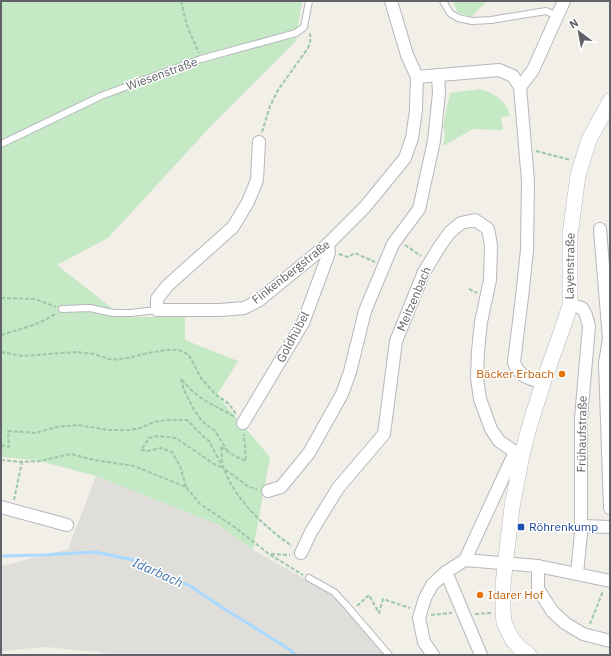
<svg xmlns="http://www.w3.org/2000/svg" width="611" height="656" font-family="'IBM Plex Sans',sans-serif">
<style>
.industrial{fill:#e0deda}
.green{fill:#c5e8c5}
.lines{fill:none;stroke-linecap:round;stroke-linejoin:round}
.stream{stroke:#aadaff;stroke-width:3}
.service-casing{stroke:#b5b8bc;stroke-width:8}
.minor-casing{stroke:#b5b8bc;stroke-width:14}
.tertiary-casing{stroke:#b5b8bc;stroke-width:16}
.path{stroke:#9cc7a9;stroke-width:2;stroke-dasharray:4 2;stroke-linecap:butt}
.service{stroke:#fff;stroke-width:6}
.minor{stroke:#fff;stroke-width:12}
.tertiary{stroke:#fff;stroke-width:15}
.food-dot{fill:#e8710a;stroke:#fff;stroke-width:1.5}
.transit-dot{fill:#1a4fb4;stroke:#fff;stroke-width:1.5}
.labels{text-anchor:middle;stroke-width:3;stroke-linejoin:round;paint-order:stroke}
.street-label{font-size:12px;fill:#5f6368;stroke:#fff}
.food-label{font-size:12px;fill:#c56008;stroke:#fff;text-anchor:end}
.transit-label{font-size:12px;fill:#164399;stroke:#fff;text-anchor:start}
.water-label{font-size:13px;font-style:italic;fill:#4174aa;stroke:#fff}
</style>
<rect width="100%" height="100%" fill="#f1efe8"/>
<path class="industrial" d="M96,476l123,49 34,25 70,39 22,18 39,48h-273l-14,-3 -52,-5 -44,4v-85l67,-17z"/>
<g class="green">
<path d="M1,1h301l-6,40 -85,85 -103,112 -51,27 66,52h62v23l53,21 -21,34 53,62 -17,93 -34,-25 -123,-49 -60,-16 -35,-3z"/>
<path d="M453,1h34l-16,16 -14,-5z"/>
<path d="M480,89c15,5 26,11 30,27l-9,1 2,13 -30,-1 -30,17 2,-12 -2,-8 7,-33z"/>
</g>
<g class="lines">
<path class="stream" d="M1,556l42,-1 52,-3 39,8 58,27 31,21 63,39 10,8"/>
<defs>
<g id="service">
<path d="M443,1l7,12 8,5 14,3 19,-1 55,-9 11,5"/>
<path d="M1,144l100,-48 100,-37 95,-26 8,-6 5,-26"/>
<path d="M62,309l28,-1 23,5h18l26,-3"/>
<path d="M309,578l25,14 13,14 42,49"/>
</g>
<g id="minor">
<path d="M391,1l16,54 10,22"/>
<path d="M520,87l13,-17 31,-69"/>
<path d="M259,142l-2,38 -9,22 -15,25 -66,59 -10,13v11h63l24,-2 14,-7 70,-57 37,-37 40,-49 7,-20 4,-28 1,-33 82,-7 14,6 7,11 8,94 -1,69 -5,47 -8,65c5,15 15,16 29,21"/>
<path d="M600,229l9,110 -4,24 5,145"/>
<path d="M570,305l12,3 4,7 3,11 -8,92v115l-4,41"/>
<path d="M243,423l60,-100 26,-70 -1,-9"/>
<path d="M268,491l13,-4 28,-34 33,-59 8,-22 15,-61 28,-67 26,-35 15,-68 5,-48 -1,-18"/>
<path d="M1,507l66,18"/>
<path d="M581,526l29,1"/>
<path d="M301,553l10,-21 27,-44 46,-54 12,-93 28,-69 16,-26 10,-14 11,-9 14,-3 13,9 3,16 -1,35 -9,42 -3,29 -1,27 3,21 11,30 8,12 16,11"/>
<path d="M465,560l73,6 72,15"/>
<path d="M538,566v23l14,22 13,12 18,11 27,7"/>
<path d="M446,572l35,83"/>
<path d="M433,655l-9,-13 -5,-24 6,-20 7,-13 14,-13 19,-12 50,-108 7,3"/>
</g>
<path id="tertiary" d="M529,655l-9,-7 -8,-9 -5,-10 -3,-7 -1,-10v-28l9,-77 10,-52 6,-24 15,-48 21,-59 6,-19v-70l8,-60 11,-35 21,-39"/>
</defs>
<use href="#service" class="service-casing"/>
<use href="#minor" class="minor-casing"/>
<use href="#tertiary" class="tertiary-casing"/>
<g class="path">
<path d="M181,1l6,25 12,27"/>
<path d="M262,132l8,-26 8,-16 30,-42c2,-6 4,-10 1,-16"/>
<path d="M536,151l35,9"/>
<path d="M405,245l16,11"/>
<path d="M339,254l9,3 7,-4 20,9"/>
<path d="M469,289l8,4"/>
<path d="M1,298l34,1 21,8"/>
<path d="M1,335c19,-6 38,-10 54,-21"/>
<path d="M1,352l22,4 53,-4 18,2 18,6 16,-2 20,-5 18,-3h13l10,5 12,23 14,16 14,10 7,10"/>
<path d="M181,379l3,11 10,20 9,12 12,9 12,19"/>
<path d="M182,380c6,7 15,16 24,21 10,6 19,10 29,16"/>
<path d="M1,445l8,2 -1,-16 28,2 20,-6 23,-2 29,5h21l11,-2 14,-6 12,-2h21l17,17 5,4 14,27 26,19 8,2"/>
<path d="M221,447l16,10 9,4 -2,-27"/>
<path d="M221,447c1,7 0,15 3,22 11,31 42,59 68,77"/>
<path d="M1,460l21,2 18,-1 31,-7 23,6 40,6 52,21 14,17 33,22 36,28 34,21"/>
<path d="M186,487l-6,-21 -8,-14 -11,-4 -14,3 -6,-1 8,-12 9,-2 18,2 38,26 9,4"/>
<path d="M14,500l8,-38"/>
<path d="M271,554l19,1"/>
<path d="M357,606l12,-11 10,18 4,-14 27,9"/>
<path d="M475,614l16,-1"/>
<path d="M431,615l21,-2"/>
<path d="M590,624l13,-33"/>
</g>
<use href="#service" class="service"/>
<use href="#minor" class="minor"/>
<use href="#tertiary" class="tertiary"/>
</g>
<g class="food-dot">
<circle cx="562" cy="374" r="4"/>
<circle cx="480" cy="595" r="4"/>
</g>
<rect class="transit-dot" x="517" y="523" width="8" height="8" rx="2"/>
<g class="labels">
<g class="street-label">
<text transform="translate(162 74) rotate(-20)" y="4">Wiesenstraße</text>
<text transform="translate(570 266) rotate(-89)" y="4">Layenstraße</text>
<text transform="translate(291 272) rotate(-38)" y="4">Finkenbergstraße</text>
<text transform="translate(414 299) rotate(-67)" y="4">Meitzenbach</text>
<text transform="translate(293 337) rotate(-62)" y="4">Goldhübel</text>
<text transform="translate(582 434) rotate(-89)" y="4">Frühaufstraße</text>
</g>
<g class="food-label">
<text x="554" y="378">Bäcker Erbach</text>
<text x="488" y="599" text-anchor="start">Idarer Hof</text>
</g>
<g class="transit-label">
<text x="529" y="531">Röhrenkump</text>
</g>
<g class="water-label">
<text transform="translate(158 572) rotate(24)" y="5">Idarbach</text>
</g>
</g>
<rect width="611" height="656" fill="none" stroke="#5f6368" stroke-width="4"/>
<g transform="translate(579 32) rotate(328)" stroke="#ffffff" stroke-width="3" paint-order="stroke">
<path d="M0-3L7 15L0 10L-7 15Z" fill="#5f6368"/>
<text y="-6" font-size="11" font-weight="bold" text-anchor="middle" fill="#5f6368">N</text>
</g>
</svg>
